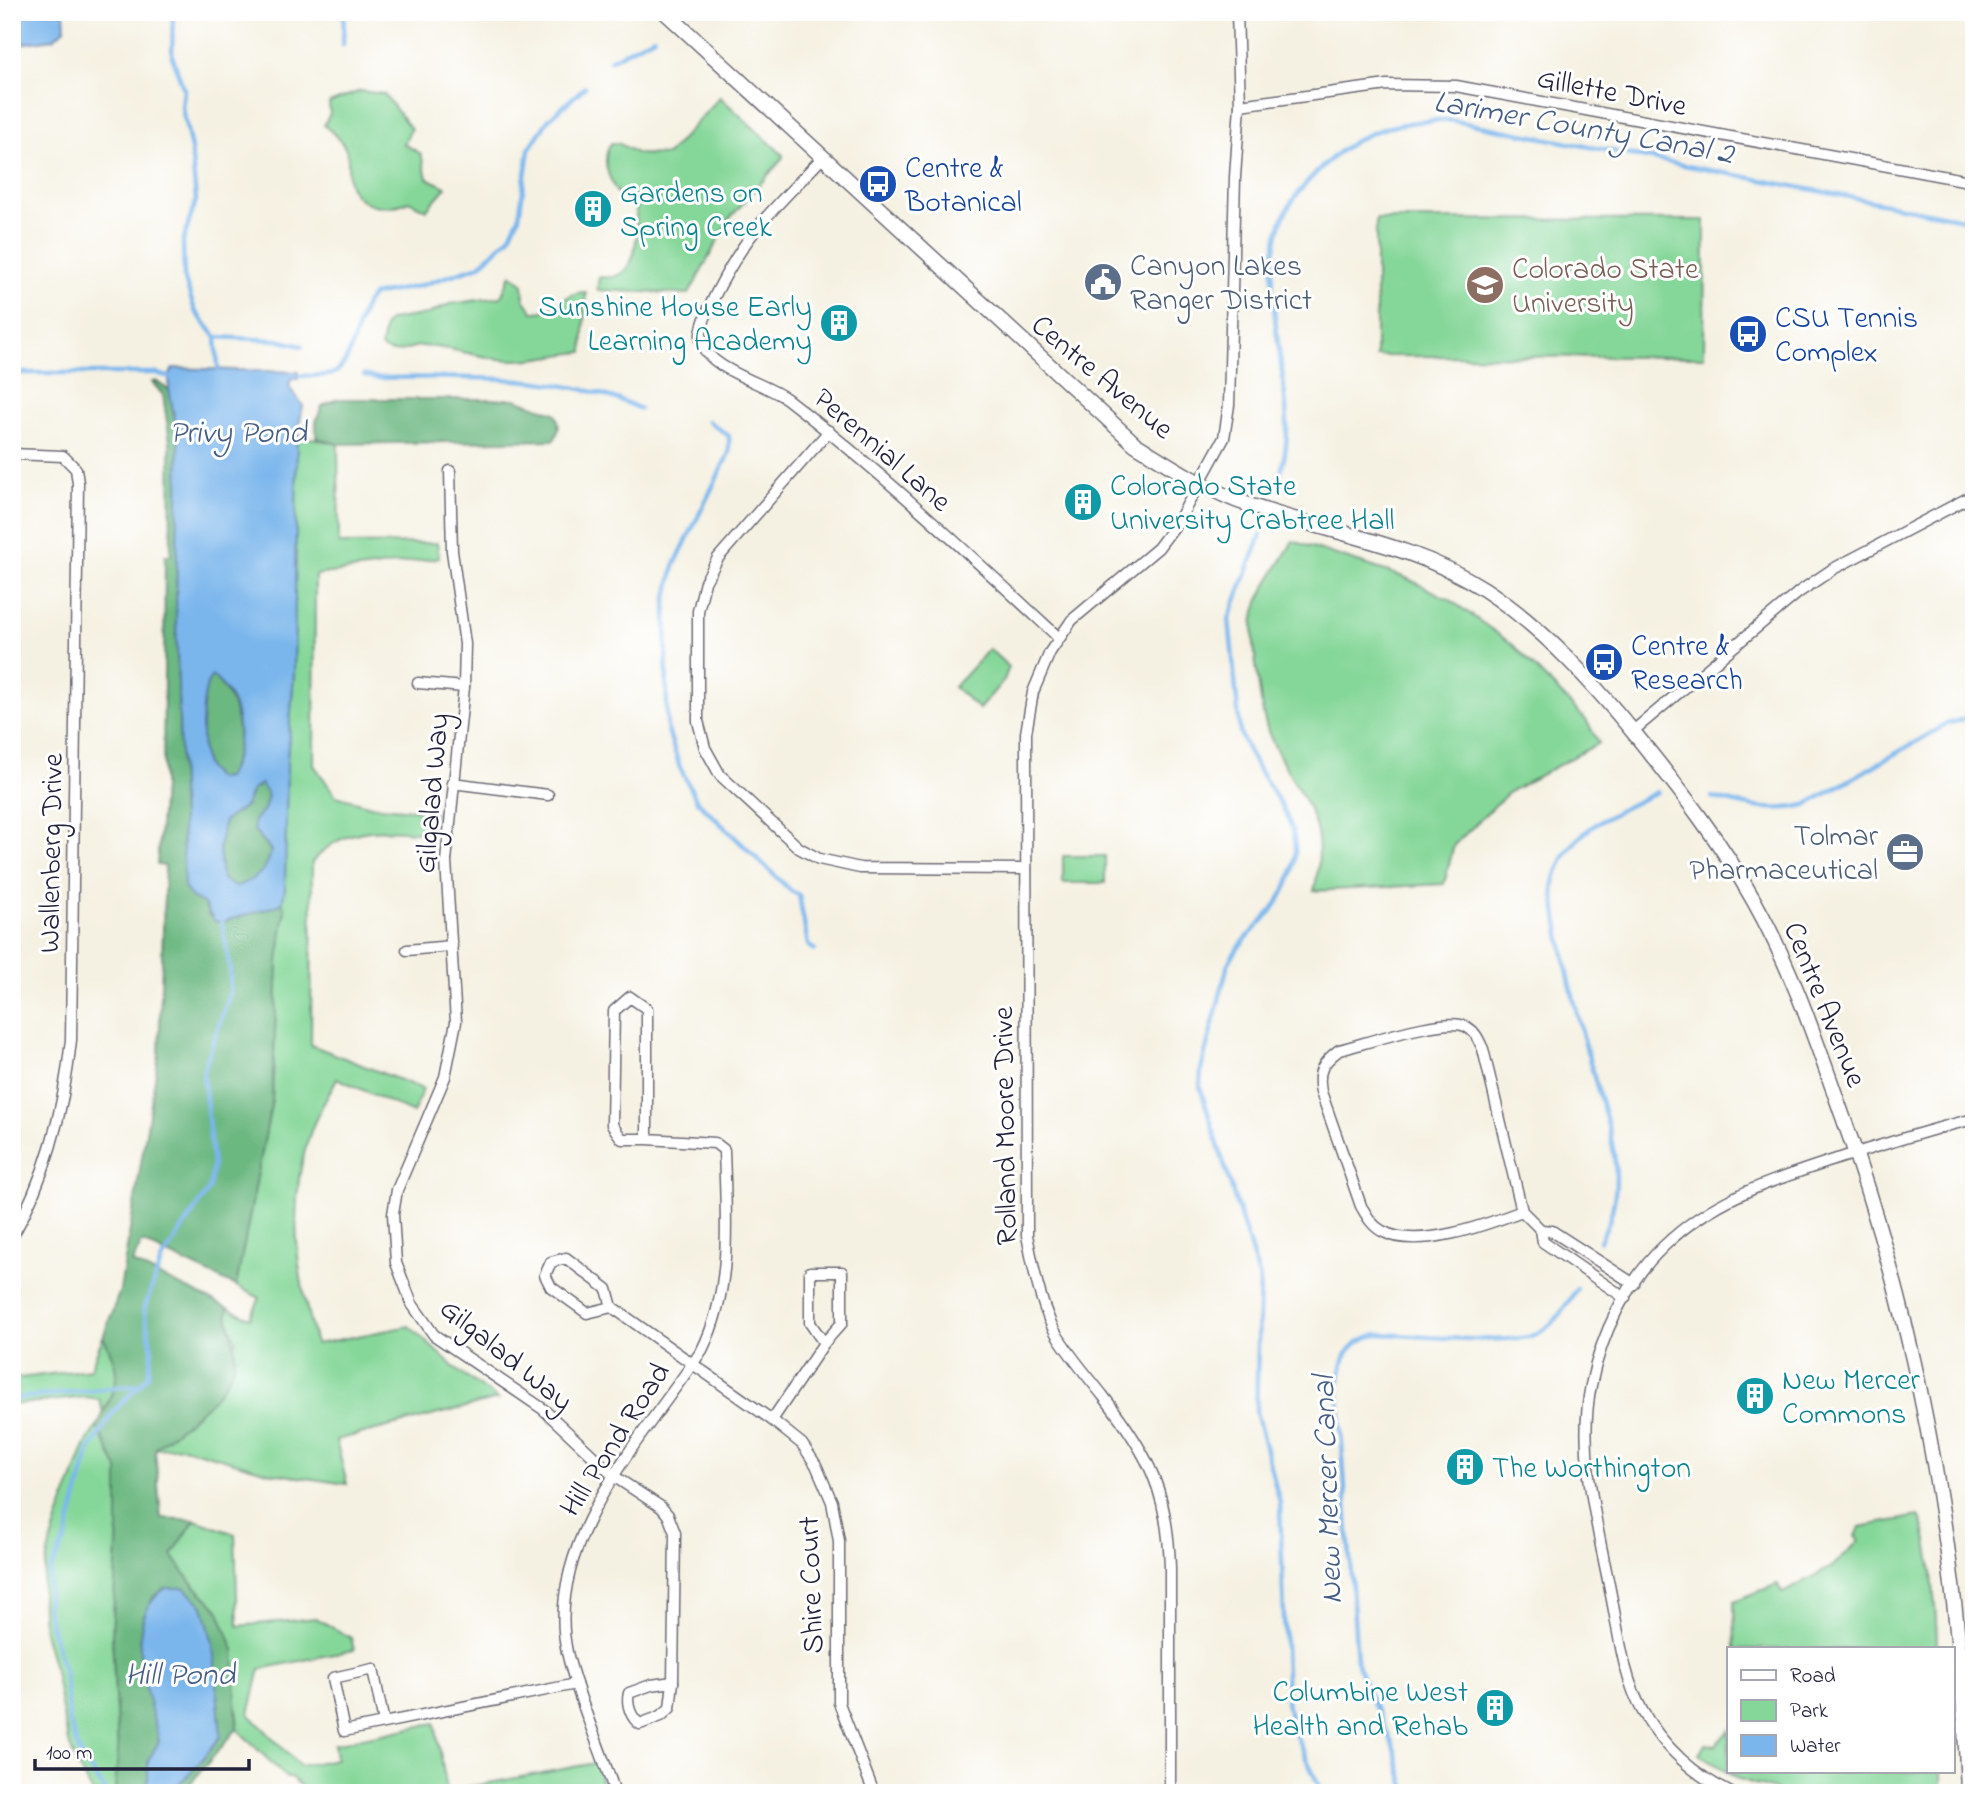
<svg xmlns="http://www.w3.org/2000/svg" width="1986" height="1805" font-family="'Indie Flower',sans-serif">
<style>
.green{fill:#85d799;stroke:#547c6a;stroke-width:2}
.forest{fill:#6cb881;stroke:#476d5e;stroke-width:2}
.water{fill:#7ab6ec;stroke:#4e6c94;stroke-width:2;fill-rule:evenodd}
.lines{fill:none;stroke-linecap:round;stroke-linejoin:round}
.stream{stroke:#7ab6ec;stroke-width:4.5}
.minor-casing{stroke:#6c6a75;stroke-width:13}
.tertiary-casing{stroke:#6c6a75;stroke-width:17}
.minor{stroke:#fff;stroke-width:10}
.tertiary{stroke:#fff;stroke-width:14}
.labels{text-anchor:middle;stroke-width:6;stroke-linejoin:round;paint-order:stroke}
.street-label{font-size:30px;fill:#22223b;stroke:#fff}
.transit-label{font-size:30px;fill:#164399;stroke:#fff;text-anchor:start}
.culture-label{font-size:30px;fill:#0d838f;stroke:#fff;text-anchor:start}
.service-label{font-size:30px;fill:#4e5e75;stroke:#fff;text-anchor:start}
.education-label{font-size:30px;fill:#785e54;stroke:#fff;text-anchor:start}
.water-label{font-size:32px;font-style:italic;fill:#455d82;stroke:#fff}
</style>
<rect width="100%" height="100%" fill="#fff"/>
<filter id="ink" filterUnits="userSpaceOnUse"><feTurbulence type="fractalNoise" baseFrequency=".0143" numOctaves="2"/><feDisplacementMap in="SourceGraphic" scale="14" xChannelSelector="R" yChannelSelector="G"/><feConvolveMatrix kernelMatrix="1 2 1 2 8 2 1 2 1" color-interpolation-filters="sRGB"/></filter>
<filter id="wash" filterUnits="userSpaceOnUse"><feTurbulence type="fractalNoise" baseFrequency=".00686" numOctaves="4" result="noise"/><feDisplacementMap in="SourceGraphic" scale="28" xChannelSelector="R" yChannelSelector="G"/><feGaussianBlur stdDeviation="1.57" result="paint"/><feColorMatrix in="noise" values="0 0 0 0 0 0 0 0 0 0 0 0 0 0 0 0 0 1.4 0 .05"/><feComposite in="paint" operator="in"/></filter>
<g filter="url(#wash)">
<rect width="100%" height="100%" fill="#f5f1e2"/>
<g class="green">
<path d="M360,91l24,3 27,35 -7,15 17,10 6,24 19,9 -20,23 -17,-9c-20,10 -53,7 -60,-19 -2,-10 1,-22 -3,-32 -4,-10 -14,-18 -22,-25l6,-11 -1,-11z"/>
<path d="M720,97l63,58v3l-53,60 -41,76 -92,-4 2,-13c44,6 37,-46 37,-74l-3,-8h-15c-9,-17 -18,-34 -7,-52l9,1 18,10 29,1z"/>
<path d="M1376,219l329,1 -1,137 -328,-1z"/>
<path d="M511,274l12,10 1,15 9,13c20,2 32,-21 53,-20l-3,60c-23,2 -48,8 -70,8 -31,0 -60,-14 -92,-14 -14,0 -25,13 -40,1l4,-22 5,-5 38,-6 22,-10 51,-7z"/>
<path d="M297,435l41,9 1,100 98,-1 2,15 -124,17 -1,190 22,31 35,10 63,6 -2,21c-48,-3 -85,-11 -120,29l-1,183 112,44 -10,24 -76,-35c-8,17 -20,35 -26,53 -25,69 -15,145 5,213l93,-18 49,45 40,28 -162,41 11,44 -76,-11 -88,-26 -28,2 81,-108 -10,-27 2,-6 22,10 10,-20 -24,-12 36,-186 6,-138 7,-53 -3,-6 3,-27 2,-117 7,-84z"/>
<path d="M1293,541l111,36 45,22 63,45 74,76 13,23 -90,49 -55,53 -10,39 -130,7c17,-72 -13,-89 -41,-148 -12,-24 -13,-52 -17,-78 -2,-21 -6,-43 2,-63 9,-21 24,-41 35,-61z"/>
<path d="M989,649l20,18 -5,13 -25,29 -25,-22z"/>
<rect x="1063" y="856" width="42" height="27"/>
<path d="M103,1337c19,36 16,40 0,76l-3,-13 -13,-3 -75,8v-26l78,-10z"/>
<path d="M97,1427l21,41v61l-6,106 6,116 -3,42h-22c-29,-46 -27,-65 -37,-116 -3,-15 -9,-31 -12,-46 -9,-50 10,-105 28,-151 7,-17 12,-39 25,-53z"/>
<path d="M1919,1516c12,17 18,109 18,133h-202l-1,-48 44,-17 5,9 49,-26 27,-26 -4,-5 5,-9z"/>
<path d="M195,1520l40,14 3,92 78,-8 35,20 3,12 -94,19 -11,45 51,52 36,-7 -2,-15 101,-21 12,68 148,-28 10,30h-296l-18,-16h-5l-49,-48 1,-15 -20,-105 -28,-28 -18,-26z"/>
<path d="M1729,1730v42h212v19l-161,1 -44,-14 -37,-24 6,-11 11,2z"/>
</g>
<g class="forest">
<path d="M156,381l13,9 10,50 -3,176 8,271 8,11 12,6 5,12 13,6 60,-19 3,6 -7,53 -6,138 -36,186 -94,-44 -10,21 96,45c-4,12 8,32 7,48 -2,38 -55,69 -80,93l6,69 34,2 -23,35 18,26 28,28 16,41 3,79 -55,64h-20l20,-12 39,-45 -8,-92 -10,-38 -20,-18h-17l-12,8 -11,22 16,124 -11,46 5,5h-38l3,-42 -6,-116 6,-106v-60l-21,-42c18,-41 29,-48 6,-90l17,-47 39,-236 6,-188 -8,-1 6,-78 2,-231 6,-1 -1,-113 -7,-47 -11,-13z"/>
<path d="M337,399h178l40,14c5,10 5,17 -1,27l-216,4 -22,-6v-16l6,-16z"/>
<path d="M212,675c30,29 33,69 15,103l-10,1c-3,-4 -9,-9 -11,-14 -7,-18 -6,-77 6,-90z"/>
<path d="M261,784l7,12 -4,14 -9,10 5,19 11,11c-3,22 -17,30 -36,37l-13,-8 -3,-30 5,-29 21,-14 7,-16z"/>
</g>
<g class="water">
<path d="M12,12h52l1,17 -12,10 -41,6z"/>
<path d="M173,368l125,4v7h-7l-2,8 14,19 -6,29 -3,240 -7,84 -2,130 -3,14 -6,3 -54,16 -8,-1 -10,-17 -12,-6 -8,-11 -8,-271 3,-176 -10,-50v-13zM212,676c31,24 33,71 15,102l-10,1c-4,-4 -9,-9 -11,-14 -6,-17 -6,-77 6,-89zM261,784l7,12 -4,14 -10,10v10l17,20c-3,22 -17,30 -36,37l-13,-8 -3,-30 5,-28 21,-15 7,-16z"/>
<path d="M166,1588h18l19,18 10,38 8,92c-17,20 -39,57 -68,57l-5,-5v-27l11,-20c-10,-44 -41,-122 7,-153z"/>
</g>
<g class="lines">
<g class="stream">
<path d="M173,12l-1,44 12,34 -2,17 9,42 5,51 -13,41 1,36 11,34 21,26 2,31"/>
<path d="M343,45l1,-33"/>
<path d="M610,60l44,-23"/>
<path d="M216,337l61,3 25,6"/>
<path d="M12,373h143l14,4"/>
<path d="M364,375l13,3c78,-1 193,-5 263,31"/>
<path d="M298,376c10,-1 24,1 34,-2 24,-10 22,-60 41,-79l46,-9 60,-20 30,-28 10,-21 10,-68 20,-30 36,-32"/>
<path d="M708,421l21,15v17l-55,113 -8,35 1,126 13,41 17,33 94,90 8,4 9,50 7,5"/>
<path d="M1277,487c5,-19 10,-38 10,-58 0,-65 -27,-138 -7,-203 7,-22 23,-40 39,-56 39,-40 76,-49 131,-50l524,101"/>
<path d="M1261,535l-32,84 11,113c21,61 83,95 41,165 -14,24 -40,41 -53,67l-27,106 -1,17 60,192 -4,133 24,91 7,199 5,25 30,66"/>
<path d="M1712,797c33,9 60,16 94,8l141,-81 27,-8"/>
<path d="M1600,1241c33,-60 7,-115 -9,-175 -16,-58 -31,-119 -38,-178 10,-57 57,-72 104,-96"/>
<path d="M12,1399l128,-14"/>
<path d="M107,1793l-26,-36 -12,-36 -4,-45 -18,-65 3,-40 16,-33 23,-87 25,-40 34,-35 4,-26 -8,-40 17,-49 48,-72 4,-23 -10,-94 27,-79v-23l-8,-48"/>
<path d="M1407,1793l-14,-48 -28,-59 -8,-25 -19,-275c6,-31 8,-44 41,-52 31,1 133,11 155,1 21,-9 31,-28 43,-47"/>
</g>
</g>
</g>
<g filter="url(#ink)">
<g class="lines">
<defs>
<g id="minor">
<path d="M1240,105l147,-20 69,1 518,96"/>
<path d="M822,158c-22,24 -48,48 -68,74 -15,19 -57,86 -53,109 6,28 64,42 86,58 95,73 184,157 272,239"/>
<path d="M829,431l-111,127 -13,24 -7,29v110l7,27 15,27 79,73 20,11 41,9 166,1"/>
<path d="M12,454l51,2 13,13 2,14 -7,557c-7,69 -24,136 -59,197"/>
<path d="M450,471l2,80 13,93 -1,43 -18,174 10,161 -11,55 -48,113 -4,24 3,49 16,41 22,31 109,74 72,68 46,30 7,8 7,18 -2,149"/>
<path d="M418,683l46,4"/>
<path d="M1633,731l166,-139 34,-23 141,-74"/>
<path d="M452,783l96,12"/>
<path d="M407,950l45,-4"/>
<path d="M1522,1211c-34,13 -105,40 -140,20 -10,-5 -15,-15 -21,-25l-40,-114c-4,-21 1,-29 18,-42 25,-6 108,-35 128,-23 9,5 12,14 16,22l39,162 19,19"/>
<path d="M810,1272h32v51l-18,20 -14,-20z"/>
<path d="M1625,1298l-82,-56 -2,-12 11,1 82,53"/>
<path d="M612,1307l-25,6 -36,-26 -6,-12 6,-13 15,-4 41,31 5,18 160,113 30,24 14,21 16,37 7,39v162l35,90"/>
<path d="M772,1420l52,-77"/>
<path d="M673,1682l-3,26 -9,8 -21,8c-9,-6 -14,-20 -11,-31l22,-8z"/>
<path d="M384,1723l-11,-54 -40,9 11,53 232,-47"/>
<path d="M12,1785l3,8"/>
<path d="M615,1793c-15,-47 -37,-93 -48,-141 -24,-110 78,-217 135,-302 31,-62 24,-132 22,-200l-9,-7 -68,-4v-130l-17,-12 -16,14 -2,114 10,14h25"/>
<path d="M1170,1793v-225c-2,-75 -20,-112 -66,-171 -17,-22 -38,-45 -51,-69 -14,-29 -20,-62 -26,-93l-1,-502 7,-41 17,-40 22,-32 86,-72 21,-28 45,-82 5,-33 6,-228 5,-72 -3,-93"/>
<path d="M1731,1793c-37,-18 -67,-46 -88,-81 -20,-35 -24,-78 -32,-117 -13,-67 -34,-142 -20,-210 10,-50 35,-103 73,-139 49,-48 109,-66 173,-87 45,-14 90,-29 137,-40"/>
</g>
<path id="tertiary" d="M665,12l470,432c37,23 73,47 114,61 80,28 163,38 235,84 60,39 110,95 155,150 42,52 82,103 115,162 35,62 59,131 83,199 81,223 123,455 131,693"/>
</defs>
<use href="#minor" class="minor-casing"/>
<use href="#tertiary" class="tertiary-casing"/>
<use href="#minor" class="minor"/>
<use href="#tertiary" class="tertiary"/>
</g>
</g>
<defs>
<symbol id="bus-disc" viewBox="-11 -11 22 22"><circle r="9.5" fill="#1a4fb4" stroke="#fff"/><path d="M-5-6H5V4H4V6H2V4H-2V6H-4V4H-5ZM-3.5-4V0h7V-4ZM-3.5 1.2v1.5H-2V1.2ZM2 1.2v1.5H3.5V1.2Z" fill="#fff"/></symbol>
<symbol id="building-disc" viewBox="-11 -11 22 22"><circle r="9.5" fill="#0f9aa8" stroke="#fff"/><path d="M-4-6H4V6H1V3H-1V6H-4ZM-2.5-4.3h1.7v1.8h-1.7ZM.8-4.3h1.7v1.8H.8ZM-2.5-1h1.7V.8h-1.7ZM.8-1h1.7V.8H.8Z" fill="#fff"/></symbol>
<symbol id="civic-disc" viewBox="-11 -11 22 22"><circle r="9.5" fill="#5c6f8a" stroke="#fff"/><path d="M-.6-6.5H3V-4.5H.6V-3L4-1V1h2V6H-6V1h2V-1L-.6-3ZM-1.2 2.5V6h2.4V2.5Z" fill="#fff"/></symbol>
<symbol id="university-disc" viewBox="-11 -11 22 22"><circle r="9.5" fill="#8d6e63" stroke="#fff"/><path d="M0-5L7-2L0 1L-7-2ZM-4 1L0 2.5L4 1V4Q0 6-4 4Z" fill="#fff"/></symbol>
<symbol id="office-disc" viewBox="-11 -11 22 22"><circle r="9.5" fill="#5c6f8a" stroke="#fff"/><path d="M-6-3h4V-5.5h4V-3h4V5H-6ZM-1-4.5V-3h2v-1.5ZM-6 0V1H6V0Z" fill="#fff"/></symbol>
</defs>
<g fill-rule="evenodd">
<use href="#bus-disc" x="856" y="162" width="44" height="44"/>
<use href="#building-disc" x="571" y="187" width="44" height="44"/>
<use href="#civic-disc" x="1081" y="260" width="44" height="44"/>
<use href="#university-disc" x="1463" y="263" width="44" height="44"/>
<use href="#building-disc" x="817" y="301" width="44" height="44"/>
<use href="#bus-disc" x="1726" y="312" width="44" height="44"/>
<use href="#building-disc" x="1061" y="480" width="44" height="44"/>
<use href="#bus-disc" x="1582" y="640" width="44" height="44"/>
<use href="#office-disc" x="1883" y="830" width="44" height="44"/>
<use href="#building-disc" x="1733" y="1374" width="44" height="44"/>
<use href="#building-disc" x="1443" y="1445" width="44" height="44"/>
<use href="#building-disc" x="1473" y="1686" width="44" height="44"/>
</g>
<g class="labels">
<g class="street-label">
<text transform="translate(1612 91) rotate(11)" y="10">Gillette Drive</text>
<text transform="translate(1103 376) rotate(40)" y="10">Centre Avenue</text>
<text transform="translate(883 449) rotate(41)" y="10">Perennial Lane</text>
<text transform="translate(431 793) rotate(-85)" y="10">Gilgalad Way</text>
<text transform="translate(50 853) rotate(-89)" y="10">Wallenberg Drive</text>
<text transform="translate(1826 1004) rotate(68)" y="10">Centre Avenue</text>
<text transform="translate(1004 1126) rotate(-91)" y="10">Rolland Moore Drive</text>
<text transform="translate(507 1354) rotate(39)" y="10">Gilgalad Way</text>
<text transform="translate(614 1439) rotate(-57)" y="10">Hill Pond Road</text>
<text transform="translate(810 1585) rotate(-92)" y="10">Shire Court</text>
</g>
<g class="transit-label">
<text x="905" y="177">Centre &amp;<tspan x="905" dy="34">Botanical</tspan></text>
<text x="1775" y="327">CSU Tennis<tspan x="1775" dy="34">Complex</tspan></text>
<text x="1631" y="655">Centre &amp;<tspan x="1631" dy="34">Research</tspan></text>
</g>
<g class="culture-label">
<text x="620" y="202">Gardens on<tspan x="620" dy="34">Spring Creek</tspan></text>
<text x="812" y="316" text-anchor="end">Sunshine House Early<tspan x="812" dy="34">Learning Academy</tspan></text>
<text x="1110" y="495">Colorado State<tspan x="1110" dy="34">University Crabtree Hall</tspan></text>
<text x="1782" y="1389">New Mercer<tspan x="1782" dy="34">Commons</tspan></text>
<text x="1492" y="1477">The Worthington</text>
<text x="1468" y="1701" text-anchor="end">Columbine West<tspan x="1468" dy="34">Health and Rehab</tspan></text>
</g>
<g class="service-label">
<text x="1130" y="275">Canyon Lakes<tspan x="1130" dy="34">Ranger District</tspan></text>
<text x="1878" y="845" text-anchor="end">Tolmar<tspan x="1878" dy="34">Pharmaceutical</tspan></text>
</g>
<g class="education-label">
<text x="1512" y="278">Colorado State<tspan x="1512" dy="34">University</tspan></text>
</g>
<g class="water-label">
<text transform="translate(1584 126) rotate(10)" y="11">Larimer County Canal 2</text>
<text x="238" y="442">Privy Pond</text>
<text transform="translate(1326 1490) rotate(-92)" y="11">New Mercer Canal</text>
<text x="180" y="1684">Hill Pond</text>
</g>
</g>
<rect width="1986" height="1805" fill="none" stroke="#fff" stroke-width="42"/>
<rect x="1727" y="1647" width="228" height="126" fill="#ffffff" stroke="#a7a7b1" stroke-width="2"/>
<rect x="1741" y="1670" width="35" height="10" fill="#ffffff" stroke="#a7a7b1" stroke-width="2"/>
<text x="1790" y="1682" font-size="21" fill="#22223b">Road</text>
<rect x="1741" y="1700" width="35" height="21" fill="#85d799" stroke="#a7a7b1" stroke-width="2"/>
<text x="1790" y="1717" font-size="21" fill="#22223b">Park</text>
<rect x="1741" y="1735" width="35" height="21" fill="#7ab6ec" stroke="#a7a7b1" stroke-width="2"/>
<text x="1790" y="1752" font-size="21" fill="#22223b">Water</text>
<path d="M35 1759v10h214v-10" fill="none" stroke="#22223b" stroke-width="3.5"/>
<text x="46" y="1759" font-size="21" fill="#22223b" stroke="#ffffff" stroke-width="5" paint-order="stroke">100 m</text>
</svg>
